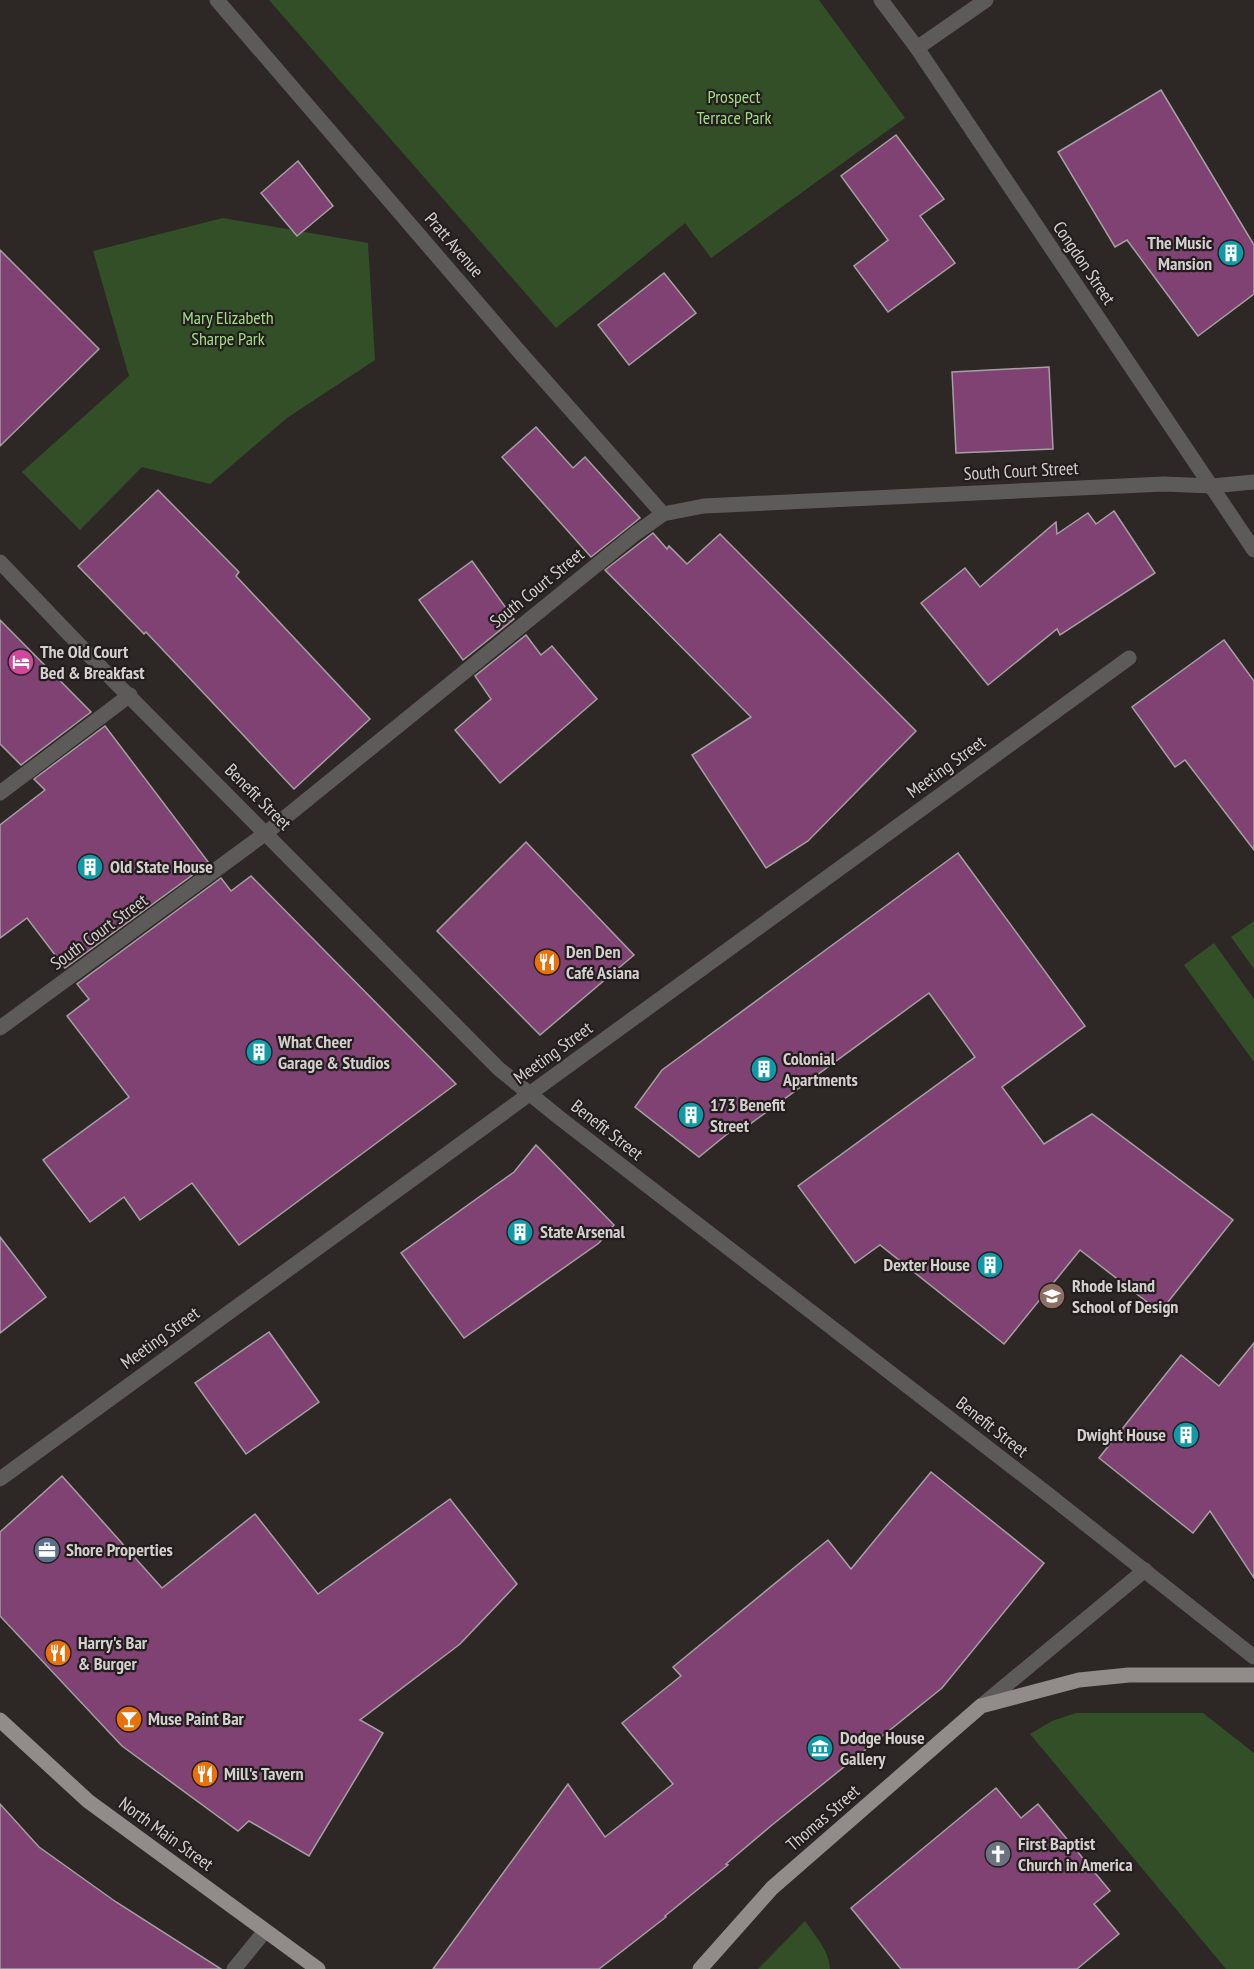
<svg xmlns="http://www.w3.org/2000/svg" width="1254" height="1969" font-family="'PT Sans Narrow',sans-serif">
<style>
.green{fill:#334f27}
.building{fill:#7f4273;stroke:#a5a0a3;stroke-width:1.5}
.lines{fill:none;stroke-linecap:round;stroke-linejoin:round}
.minor{stroke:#5d5b5a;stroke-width:15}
.tertiary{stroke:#5d5b5a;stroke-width:15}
.primary{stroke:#918c8a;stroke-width:15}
.labels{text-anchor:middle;stroke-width:4.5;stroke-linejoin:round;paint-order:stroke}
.park-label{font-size:18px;fill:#9fde83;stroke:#231e1d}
.poi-label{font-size:18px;font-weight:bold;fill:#d3d0cf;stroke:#231e1d;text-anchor:start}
.street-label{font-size:18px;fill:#d3d0cf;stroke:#231e1d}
</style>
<rect width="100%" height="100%" fill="#2d2826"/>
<g class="green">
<path d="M269,0h550l86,118 -194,140 -26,-35 -129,105z"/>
<path d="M223,218l145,25 7,117 -88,58 -77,66 -68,-17 -62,63 -58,-58 107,-96 -36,-125z"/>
<path d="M1254,921v48l-23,-32z"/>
<path d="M1214,943l40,56v63l-70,-97z"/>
<path d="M1076,1713h127l51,40v216h-28l-196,-235 22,-13z"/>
<path d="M805,1921c10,15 24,29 25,48h-72z"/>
</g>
<g class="building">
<path d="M1161,90l93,155v49l-56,42 -71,-96 -12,7 -57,-95z"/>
<path d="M896,135l48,64 -24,17 35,47 -67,49 -34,-46 34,-26 -47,-64z"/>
<path d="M298,161l35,45 -36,30 -36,-43z"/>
<path d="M0,250l99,99 -99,97z"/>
<path d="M664,273l32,40 -67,52 -31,-40z"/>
<path d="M1049,367l4,82 -97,4 -4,-81z"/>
<path d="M536,427l37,41 12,-11 55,61 -49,39 -89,-100z"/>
<path d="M158,490l81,82 -3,4 134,143 -76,70 -148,-157 -2,2 -66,-68z"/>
<path d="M1114,511l41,62 -95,62 -3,-6 -69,56 -67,-82 44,-35 15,19 76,-65 1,12 31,-21 8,11z"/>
<path d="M653,533l14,16 2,-3 18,18 33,-30 196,197 -108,110 -42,27 -74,-113 59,-38 -146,-147z"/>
<path d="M472,561l42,58 -51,41 -44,-60z"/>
<path d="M0,620l91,92 -70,53 -21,-21z"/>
<path d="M526,635l15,20 11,-9 45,53 -97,84 -45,-53 36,-31 -16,-23z"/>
<path d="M1224,640l30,41v169l-69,-90 -10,7 -43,-60z"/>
<path d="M105,726l104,137 -144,105 -38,-50 -27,20v-113l45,-35 -11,-11z"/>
<path d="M526,842l108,113 -94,80 -103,-104z"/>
<path d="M958,853l127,173 -83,61 42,57 48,-30 141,106 -73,92 -80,-62 -76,94 -124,-99 -25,18 -57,-77 177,-129 -46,-64 -183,134 -4,-5 -43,35 -64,-50 27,-37z"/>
<path d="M251,876l205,208 -217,161 -47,-62 -52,37 -16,-23 -34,25 -47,-62 86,-63 -62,-81 22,-17 -12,-15 144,-106 10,13z"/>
<path d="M536,1145l78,80 -15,18 -135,95 -63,-85 113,-81z"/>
<path d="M0,1237l46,60 -46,36z"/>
<path d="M269,1332l50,70 -73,52 -51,-71z"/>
<path d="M1254,1343v235l-44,-67 -17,22 -94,-75 82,-103 38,31z"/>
<path d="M931,1472l113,91 -102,125 -170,137 -46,39 2,1 -63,51 1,1 -67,52h-166l135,-185 37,53 68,-53 -51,-61 59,-47 -8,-9 155,-127 23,29z"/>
<path d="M62,1476l100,112 93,-74 63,80 132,-95 67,85 -57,60 -100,76 23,13 -74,123 -60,-35 -11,10 -116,-85 -122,-130v-84z"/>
<path d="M996,1788l25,30 17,-14 72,87 -16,13 25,30 -42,35h-176l-50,-61z"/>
<path d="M0,1804l39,43 77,55 105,67h-221z"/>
</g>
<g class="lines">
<g class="minor">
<path d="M217,0l300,349 146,165"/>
<path d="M881,0l36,48 337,502"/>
<path d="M917,48l69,-48"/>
<path d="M0,793l130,-98"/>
<path d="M0,1028l266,-195 370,-300 27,-19 41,-8 460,-22 48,2 42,-4"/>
<path d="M0,1479l1129,-821"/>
<path d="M981,1706l164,-136"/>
<path d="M234,1969l31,-38"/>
</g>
<path class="tertiary" d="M0,562l111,116 388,391 62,50 484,373 209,165"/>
<g class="primary">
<path d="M0,1720l88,81 230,168"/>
<path d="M700,1969l72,-81 209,-182 98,-26 50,-5h125"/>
</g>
</g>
<defs>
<symbol id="building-disc" viewBox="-11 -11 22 22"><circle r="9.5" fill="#0f9aa8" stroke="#231e1d"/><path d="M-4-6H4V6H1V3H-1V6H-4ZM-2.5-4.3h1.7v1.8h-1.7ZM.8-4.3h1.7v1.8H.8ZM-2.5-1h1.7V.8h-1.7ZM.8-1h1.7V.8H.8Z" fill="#fff"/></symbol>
<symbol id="hotel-disc" viewBox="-11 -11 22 22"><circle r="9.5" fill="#d1479c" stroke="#231e1d"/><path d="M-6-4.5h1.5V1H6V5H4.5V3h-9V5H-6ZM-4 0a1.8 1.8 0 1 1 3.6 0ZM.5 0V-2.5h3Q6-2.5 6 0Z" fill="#fff"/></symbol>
<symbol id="restaurant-disc" viewBox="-11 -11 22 22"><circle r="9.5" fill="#e8710a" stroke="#231e1d"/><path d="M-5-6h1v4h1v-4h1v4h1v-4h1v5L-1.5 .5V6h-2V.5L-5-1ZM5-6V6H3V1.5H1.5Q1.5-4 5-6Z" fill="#fff"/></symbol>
<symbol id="university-disc" viewBox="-11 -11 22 22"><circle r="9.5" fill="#8d6e63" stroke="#231e1d"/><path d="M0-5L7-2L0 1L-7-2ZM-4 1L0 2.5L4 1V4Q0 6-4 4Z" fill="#fff"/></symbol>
<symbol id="office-disc" viewBox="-11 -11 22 22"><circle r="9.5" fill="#5c6f8a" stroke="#231e1d"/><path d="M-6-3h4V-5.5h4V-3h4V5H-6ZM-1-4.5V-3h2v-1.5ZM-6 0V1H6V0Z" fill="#fff"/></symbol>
<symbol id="bar-disc" viewBox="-11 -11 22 22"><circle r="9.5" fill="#e8710a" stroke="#231e1d"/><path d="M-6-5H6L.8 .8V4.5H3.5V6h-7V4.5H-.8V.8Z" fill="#fff"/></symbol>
<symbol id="museum-disc" viewBox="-11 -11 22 22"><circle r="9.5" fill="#0f9aa8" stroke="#231e1d"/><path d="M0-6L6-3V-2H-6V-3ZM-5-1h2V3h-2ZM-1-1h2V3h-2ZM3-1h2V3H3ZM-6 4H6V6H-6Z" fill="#fff"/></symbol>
<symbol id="church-disc" viewBox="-11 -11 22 22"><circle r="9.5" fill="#6b7280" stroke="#231e1d"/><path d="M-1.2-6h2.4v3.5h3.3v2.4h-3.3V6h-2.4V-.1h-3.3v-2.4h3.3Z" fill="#fff"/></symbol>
</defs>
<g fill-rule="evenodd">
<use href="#building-disc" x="1216" y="238" width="30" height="30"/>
<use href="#hotel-disc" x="6" y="647" width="30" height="30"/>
<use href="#building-disc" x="75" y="852" width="30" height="30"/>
<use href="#restaurant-disc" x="532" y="947" width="30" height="30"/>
<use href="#building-disc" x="244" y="1037" width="30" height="30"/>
<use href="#building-disc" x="749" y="1054" width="30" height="30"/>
<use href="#building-disc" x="676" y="1100" width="30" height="30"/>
<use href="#building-disc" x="505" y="1217" width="30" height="30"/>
<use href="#building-disc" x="975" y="1250" width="30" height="30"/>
<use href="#university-disc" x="1037" y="1281" width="30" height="30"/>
<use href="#building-disc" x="1171" y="1420" width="30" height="30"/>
<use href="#office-disc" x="32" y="1535" width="30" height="30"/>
<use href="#restaurant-disc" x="43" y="1638" width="30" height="30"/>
<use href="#bar-disc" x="114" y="1704" width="30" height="30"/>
<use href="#museum-disc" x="805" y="1733" width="30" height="30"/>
<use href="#restaurant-disc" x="190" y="1759" width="30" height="30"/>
<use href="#church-disc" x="983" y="1839" width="30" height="30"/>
</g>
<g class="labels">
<g class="park-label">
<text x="734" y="103">Prospect<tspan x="734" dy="21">Terrace Park</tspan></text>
<text x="228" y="324">Mary Elizabeth<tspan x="228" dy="21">Sharpe Park</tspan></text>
</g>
<g class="poi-label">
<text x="1212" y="249" text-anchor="end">The Music<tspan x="1212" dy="21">Mansion</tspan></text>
<text x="40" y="658">The Old Court<tspan x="40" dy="21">Bed &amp; Breakfast</tspan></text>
<text x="110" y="873">Old State House</text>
<text x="566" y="958">Den Den<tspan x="566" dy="21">Café Asiana</tspan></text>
<text x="278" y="1048">What Cheer<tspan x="278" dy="21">Garage &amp; Studios</tspan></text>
<text x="783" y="1065">Colonial<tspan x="783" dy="21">Apartments</tspan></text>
<text x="710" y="1111">173 Benefit<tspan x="710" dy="21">Street</tspan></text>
<text x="540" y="1238">State Arsenal</text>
<text x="970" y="1271" text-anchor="end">Dexter House</text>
<text x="1072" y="1292">Rhode Island<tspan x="1072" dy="21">School of Design</tspan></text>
<text x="1166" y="1441" text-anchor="end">Dwight House</text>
<text x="66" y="1556">Shore Properties</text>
<text x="78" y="1649">Harry's Bar<tspan x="78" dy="21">&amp; Burger</tspan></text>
<text x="148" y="1725">Muse Paint Bar</text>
<text x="840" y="1744">Dodge House<tspan x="840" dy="21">Gallery</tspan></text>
<text x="224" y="1780">Mill's Tavern</text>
<text x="1018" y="1850">First Baptist<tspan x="1018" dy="21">Church in America</tspan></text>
</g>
<g class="street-label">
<text transform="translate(454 245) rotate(49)" y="6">Pratt Avenue</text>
<text transform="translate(1084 263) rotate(56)" y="6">Congdon Street</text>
<text transform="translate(1021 471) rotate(-3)" y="6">South Court Street</text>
<text transform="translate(537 588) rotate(-39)" y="6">South Court Street</text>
<text transform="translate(946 767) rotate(-36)" y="6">Meeting Street</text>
<text transform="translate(258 797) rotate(45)" y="6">Benefit Street</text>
<text transform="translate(99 932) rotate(-36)" y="6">South Court Street</text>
<text transform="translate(553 1053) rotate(-36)" y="6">Meeting Street</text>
<text transform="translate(607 1130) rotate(38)" y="6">Benefit Street</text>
<text transform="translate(160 1338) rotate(-36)" y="6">Meeting Street</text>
<text transform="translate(992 1427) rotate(38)" y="6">Benefit Street</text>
<text transform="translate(823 1818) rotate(-41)" y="6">Thomas Street</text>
<text transform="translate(166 1834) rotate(36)" y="6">North Main Street</text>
</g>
</g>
</svg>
